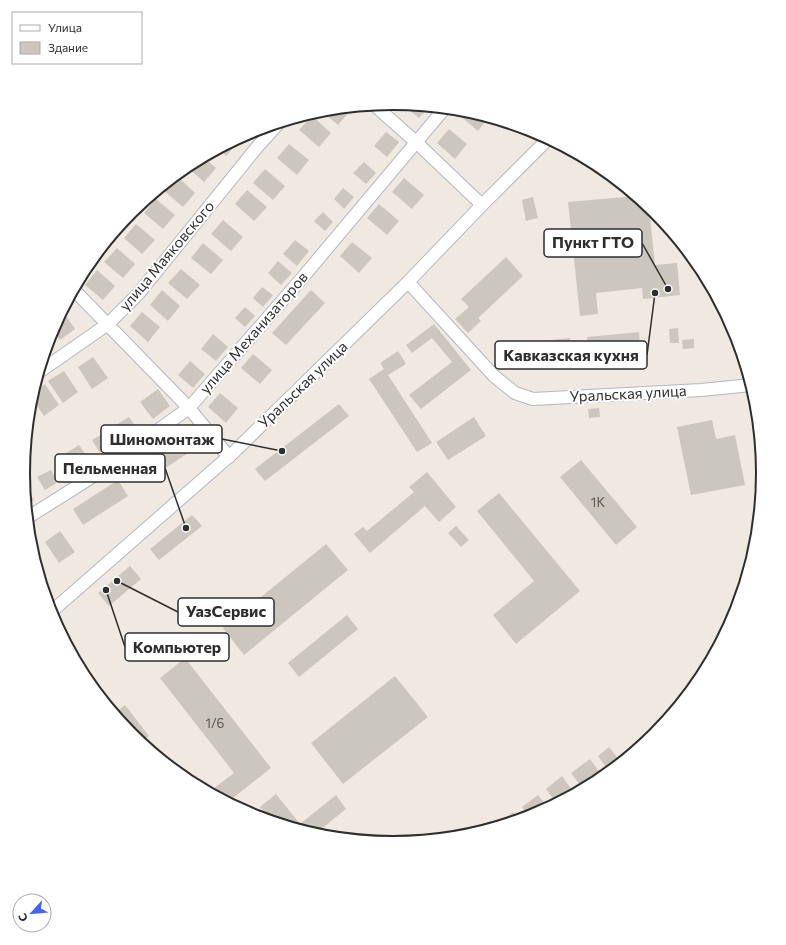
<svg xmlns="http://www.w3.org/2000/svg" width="786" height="945" font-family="Commissioner,sans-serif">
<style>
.building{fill:#cbc7bf}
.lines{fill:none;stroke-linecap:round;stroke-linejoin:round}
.street-casing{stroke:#b4b7c1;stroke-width:14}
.street{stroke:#fff;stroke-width:12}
.labels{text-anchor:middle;stroke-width:4;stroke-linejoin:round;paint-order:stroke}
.number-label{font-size:13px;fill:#555452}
.street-label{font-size:15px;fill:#2e2e2e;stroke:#fff}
.rim{fill:none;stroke:#2e2e2e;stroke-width:2}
.leader{fill:none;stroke:#2e2e2e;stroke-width:1.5}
.callout-dot{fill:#2e2e2e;stroke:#fff;stroke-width:1.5}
.callout{fill:#fff;stroke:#2e2e2e;stroke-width:1.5}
.callout-label{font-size:16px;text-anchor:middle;font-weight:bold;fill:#2e2e2e}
</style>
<rect width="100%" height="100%" fill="#efe9e1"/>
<g class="building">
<path d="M407,104l21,2 1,1 -10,11 -15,-12z"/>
<path d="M346,107l4,4 -12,14 -18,-15z"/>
<path d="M464,109l1,1 24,7 -11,14 -19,-16z"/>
<path d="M312,116l19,17 -12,14 -20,-17z"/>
<path d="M449,129l18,15 -12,15 -18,-16z"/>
<path d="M386,132l13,10 -12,15 -13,-11z"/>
<path d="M235,139l3,3 -12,14 -8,-7z"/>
<path d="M289,144l20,16 -12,15 -20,-17z"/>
<path d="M203,157l13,11 -12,14 -18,-16z"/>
<path d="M364,162l12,11 -10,11 -13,-11z"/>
<path d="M265,169l20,17 -12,14 -20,-17z"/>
<path d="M176,175l19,18 -12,14 -20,-17z"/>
<path d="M404,178l20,17 -12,14 -20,-17z"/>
<path d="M343,188l11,9 -10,12 -10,-10z"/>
<path d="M247,190l20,17 -13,14 -19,-17z"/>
<path d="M636,196l13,11 6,58 22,-2 3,32 -37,4 -1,-11 -46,5 2,21 -18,2 -12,-114z"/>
<path d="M533,197l5,21 -12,3 -4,-21z"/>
<path d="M156,199l19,16 -12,14 -19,-16z"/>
<path d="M379,204l20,17 -12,14 -20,-17z"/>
<path d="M323,212l10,10 -8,9 -11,-10z"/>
<path d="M223,220l20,17 -12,14 -20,-17z"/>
<path d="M136,224l19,16 -13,14 -18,-16z"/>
<path d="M295,240l14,11 -12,15 -14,-12z"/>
<path d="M352,242l20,16 -13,15 -19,-17z"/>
<path d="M203,243l20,17 -12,14 -20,-16z"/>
<path d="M117,248l18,16 -12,14 -19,-16z"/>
<path d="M506,257l17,19 -45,42 -6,-7 9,10 -13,12 -13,-14 14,-12 -8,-8z"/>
<path d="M278,261l14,12 -11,12 -13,-12z"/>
<path d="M181,269l19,16 -13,14 -19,-16z"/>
<path d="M97,270l18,16 -12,14 -18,-15z"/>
<path d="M262,287l11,8 -10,12 -10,-9z"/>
<path d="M162,290l18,16 -12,15 -18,-16z"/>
<path d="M311,290l14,13 -39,42 -14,-12z"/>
<path d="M245,307l10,9 -10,11 -10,-9z"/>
<path d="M62,310l13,19 -15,11 -8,-11z"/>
<path d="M142,312l18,15 -12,15 -18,-16z"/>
<path d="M434,324l37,46 -50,39 -12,-14 43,-33 -20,-24 -20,15 -6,-8z"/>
<path d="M678,328l1,15h-9l-1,-14z"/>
<path d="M639,332l2,21 -53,4 -1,-20z"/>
<path d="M213,334l15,13 -12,14 -15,-12z"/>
<path d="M570,338l1,20 -19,2 -1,-20z"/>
<path d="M694,339v9l-11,1 -1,-9z"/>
<path d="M398,351l8,13 -18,11 44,68 -15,9 -48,-73 15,-10 -4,-6z"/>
<path d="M253,354l19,16 -12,14 -19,-16z"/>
<path d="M93,357l15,21 -16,11 -14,-22z"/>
<path d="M190,361l15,13 -12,14 -15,-13z"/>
<path d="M64,371l14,21 -15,11 -15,-22z"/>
<path d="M45,384l14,21 -15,11 -13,-19 2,-5z"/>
<path d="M158,389l12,17 -17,13 -13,-17z"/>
<path d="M220,393l18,15 -12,15 -18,-16z"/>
<path d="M339,404l10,12 -84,65 -10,-12z"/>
<path d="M599,408l1,9 -11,1 -1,-9z"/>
<path d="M129,417l9,13 -13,8 -9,-13z"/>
<path d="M474,417l12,19 -38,24 -12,-18z"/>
<path d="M28,418l6,7 -7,5z"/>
<path d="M712,420l4,19 19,-4 10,50 -54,10 -14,-68z"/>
<path d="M104,433l8,12 -12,8 -8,-13z"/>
<path d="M178,437l10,16 -36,24 -10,-16z"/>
<path d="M79,445l11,16 -15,10 -12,-16z"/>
<path d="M581,460l56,67 -21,18 -56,-68z"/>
<path d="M51,470l7,12 -13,8 -8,-13z"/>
<path d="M427,472l29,35 -17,15 -14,-16 -55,47 -16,-19 9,-7 4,4 47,-39 -5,-5z"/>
<path d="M118,480l10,16 -45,29 -10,-16z"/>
<path d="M26,486l8,14 -8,5 -2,-18z"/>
<path d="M499,493l81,98 -64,53 -23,-29 41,-34 -57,-70z"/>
<path d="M192,515l10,11 -43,34 -9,-11z"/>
<path d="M456,526l13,14 -8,7 -13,-14z"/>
<path d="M60,531l15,21 -16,11 -14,-21z"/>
<path d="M326,544l22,26 -104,85 -21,-27z"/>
<path d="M130,566l11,13 -32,27 -11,-13z"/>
<path d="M347,615l11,14 -59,48 -11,-14z"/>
<path d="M185,658l86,110 -43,34 -19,-10 25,-19 -74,-95z"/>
<path d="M395,676l33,41 -85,67 -32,-41z"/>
<path d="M125,705l24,31 -8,6 -10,-8 -17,-20z"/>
<path d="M609,747l12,15 -12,9 -11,-15z"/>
<path d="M590,759l13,18 -20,12 -12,-16z"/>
<path d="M562,776l12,17 -18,10 -10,-14z"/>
<path d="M276,794l24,30 36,-29 10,14 -31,25 -45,-14 -10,-13z"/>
<path d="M538,795l10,12 -19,9 -7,-9z"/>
<path d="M513,812l5,7 -24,7z"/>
</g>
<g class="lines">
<defs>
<g id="street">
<path d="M373,104l43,38 66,63"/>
<path d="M408,282l86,94 21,17 18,6 168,-9 50,-5"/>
<path d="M73,289l116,119 40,49"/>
<path d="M39,372l69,-48 31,-31 119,-147 22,-24"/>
<path d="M27,518l65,-41 97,-69 114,-131 142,-169"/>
<path d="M51,612l183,-160 174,-170 74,-77 67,-67"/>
</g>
</defs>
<use href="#street" class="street-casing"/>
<use href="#street" class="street"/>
</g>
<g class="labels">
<g class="number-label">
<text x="598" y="507">1К</text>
<text x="215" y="728">1/6</text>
</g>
<g class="street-label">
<text transform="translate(167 256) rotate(-50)" y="5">улица Маяковского</text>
<text transform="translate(254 333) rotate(-49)" y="5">улица Механизаторов</text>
<text transform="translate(303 385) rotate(-44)" y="5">Уральская улица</text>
<text transform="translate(628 394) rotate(-3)" y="5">Уральская улица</text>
</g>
</g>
<path d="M0 0H786V945H0ZM30 473a363 363 0 1 1 726 0a363 363 0 1 1-726 0Z" fill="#fff" fill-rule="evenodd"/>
<path class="rim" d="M30 473a363 363 0 1 1 726 0a363 363 0 1 1-726 0Z"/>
<path class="leader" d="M668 289L642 243M655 293L647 355M282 451L222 439M186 528L165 468M117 581L178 612M106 590L125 647"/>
<g class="callout-dot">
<circle cx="668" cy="289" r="4"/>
<circle cx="655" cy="293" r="4"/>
<circle cx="282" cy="451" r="4"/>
<circle cx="186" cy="528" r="4"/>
<circle cx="117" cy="581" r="4"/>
<circle cx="106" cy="590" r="4"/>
</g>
<g class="callout">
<rect x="544" y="229" width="98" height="28" rx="4"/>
<rect x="495" y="341" width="152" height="28" rx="4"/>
<rect x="101" y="425" width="121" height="28" rx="4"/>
<rect x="55" y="454" width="110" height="28" rx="4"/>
<rect x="178" y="598" width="96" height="28" rx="4"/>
<rect x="125" y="633" width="104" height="28" rx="4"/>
</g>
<g class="callout-label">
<text x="593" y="248">Пункт ГТО</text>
<text x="571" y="361">Кавказская кухня</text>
<text x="162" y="445">Шиномонтаж</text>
<text x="110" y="474">Пельменная</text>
<text x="226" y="617">УазСервис</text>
<text x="177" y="653">Компьютер</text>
</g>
<rect x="12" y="12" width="130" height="52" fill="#ffffff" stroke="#ababab"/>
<rect x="20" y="25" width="20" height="6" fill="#ffffff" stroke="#ababab"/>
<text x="48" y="32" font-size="12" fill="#2e2e2e">Улица</text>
<rect x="20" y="42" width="20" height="12" fill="#cbc7bf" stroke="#ababab"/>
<text x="48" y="52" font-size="12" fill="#2e2e2e">Здание</text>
<g transform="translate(32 913) rotate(243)"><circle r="19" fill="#ffffff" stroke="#ababab"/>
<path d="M0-3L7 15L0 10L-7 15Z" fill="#4264fb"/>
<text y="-6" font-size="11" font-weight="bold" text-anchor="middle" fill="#2e2e2e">С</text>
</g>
</svg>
